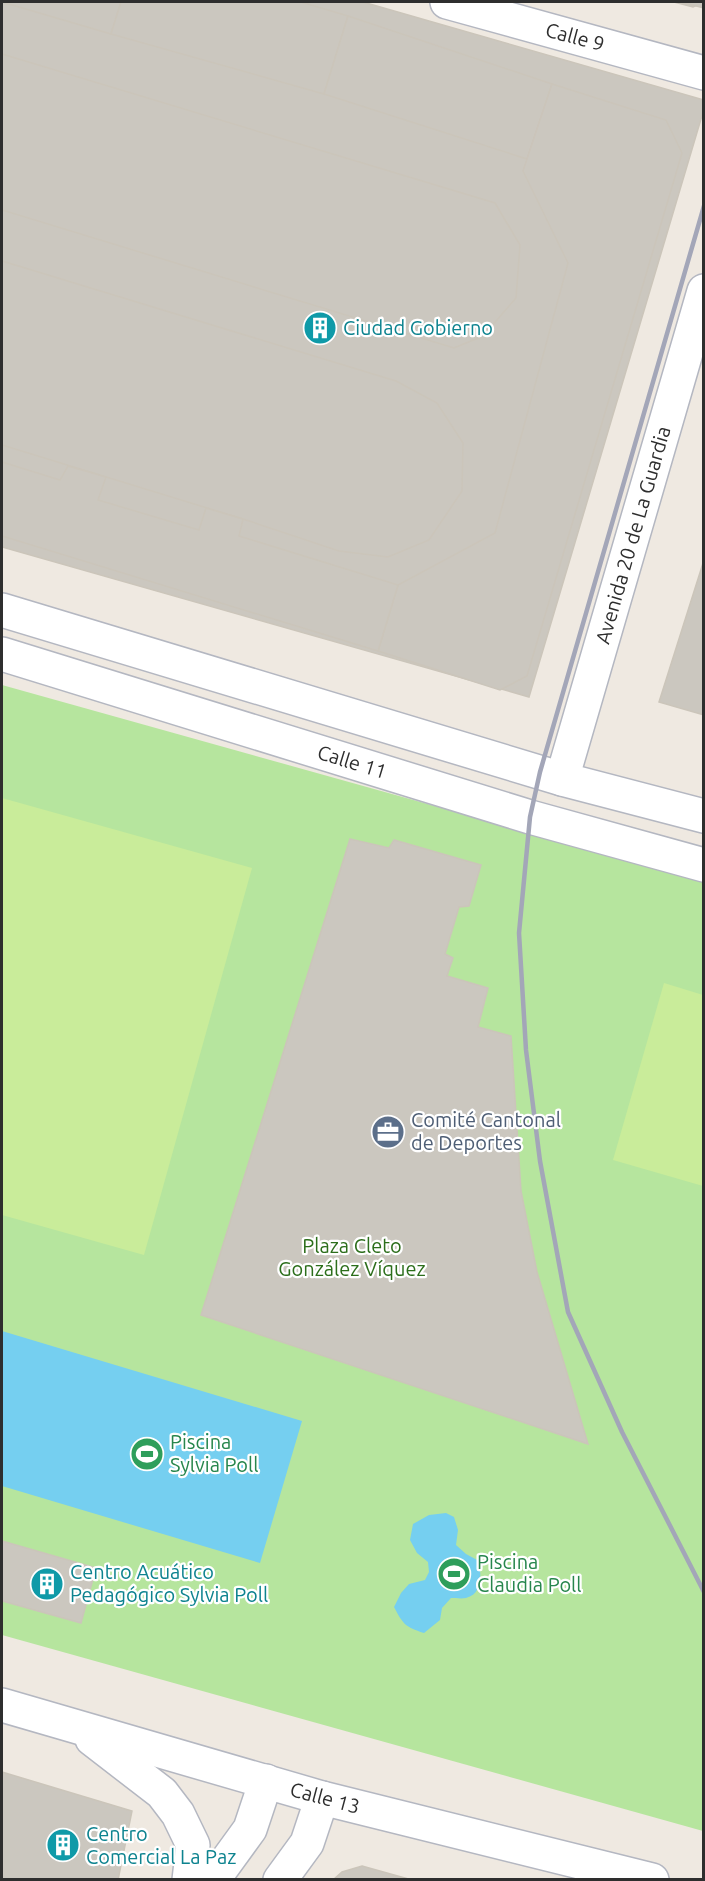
<svg xmlns="http://www.w3.org/2000/svg" width="705" height="1881" font-family="Ubuntu,sans-serif">
<style>
.green{fill:#b6e59e}
.pitch{fill:#c9ec9a}
.water{fill:#75cff0}
.building{fill:#cbc7bf;stroke:#cbc5ba;stroke-width:1.5}
.lines{fill:none;stroke-linecap:round;stroke-linejoin:round}
.minor-casing{stroke:#b4b7c1;stroke-width:36}
.secondary-casing{stroke:#b4b7c1;stroke-width:36}
.minor{stroke:#fff;stroke-width:33}
.secondary{stroke:#fff;stroke-width:33}
.rail{stroke:#a3a6b8;stroke-width:4.5}
.labels{text-anchor:middle;stroke-width:4.5;stroke-linejoin:round;paint-order:stroke}
.street-label{font-size:20px;fill:#2e2e2e;stroke:#fff}
.culture-label{font-size:20px;fill:#0d838f;stroke:#fff;text-anchor:start}
.service-label{font-size:20px;fill:#4e5e75;stroke:#fff;text-anchor:start}
.park-label{font-size:20px;fill:#2c6e1b;stroke:#fff}
.leisure-label{font-size:20px;fill:#27864d;stroke:#fff;text-anchor:start}
</style>
<rect width="100%" height="100%" fill="#efe9e1"/>
<path class="green" d="M2,685l701,196v950l-701,-196z"/>
<g class="pitch">
<path d="M2,798l250,70 -108,387 -142,-40z"/>
<path d="M664,983l39,12v191l-90,-26z"/>
</g>
<g class="water">
<path d="M2,1331l300,90 -42,142 -258,-77z"/>
<path d="M446,1513l8,4 4,13 -2,15 10,9 13,7c2,13 4,33 -13,37 -4,1 -11,0 -15,0l-9,10 -2,12 -16,13c-19,-6 -21,-9 -30,-26l7,-14 8,-9 16,-4 4,-8 -1,-10 -11,-9 -7,-13 3,-16 16,-9z"/>
</g>
<g class="building">
<path d="M2,2h361l341,98v9l-175,588 -527,-150z"/>
<path d="M2,2h119l-10,32z"/>
<path d="M121,2h180l47,14 -24,78 -213,-60z"/>
<path d="M674,2h30l-11,5z"/>
<path d="M681,2h23v6z"/>
<path d="M348,16l204,68 -25,75 -203,-65z"/>
<path d="M2,54l493,149 25,42 -4,53 -33,38 -29,12 -452,-138z"/>
<path d="M552,84l114,36 16,33 -155,523 -27,14 -122,-39 20,-66 97,-52 73,-270 -45,-92z"/>
<path d="M2,261l394,120 41,22 26,40 -1,48 -33,49 -41,17 -49,-6 -96,-32 -241,-74z"/>
<path d="M2,462l58,18 8,-14 38,11 -8,23 101,30 7,-22 37,11 -4,17 159,49 -20,66 -376,-115z"/>
<path d="M704,560v155l-45,-13z"/>
<path d="M350,839l39,9 5,-8 87,25 -12,41 -10,1 -14,47 8,4 -6,18 41,12 -10,39 33,9 10,155 16,81 51,172 -387,-129z"/>
<path d="M2,1541l94,27 -15,55 -79,-22z"/>
<path d="M2,1772l130,39 -14,69h-116z"/>
<path d="M362,1866l50,14h-79l9,-8z"/>
</g>
<g class="lines">
<defs>
<path id="minor" d="M447,2l257,71"/>
<g id="secondary">
<path d="M2,610l560,169 142,37"/>
<path d="M2,654l528,163 174,48"/>
<path d="M562,779l142,-488"/>
<path d="M2,1705l320,93 330,82"/>
<path d="M92,1739l70,54 16,21 15,31 -4,35"/>
<path d="M213,1880l37,-51 16,-48"/>
<path d="M280,1880l27,-37 15,-45"/>
</g>
</defs>
<use href="#minor" class="minor-casing"/>
<use href="#secondary" class="secondary-casing"/>
<use href="#minor" class="minor"/>
<use href="#secondary" class="secondary"/>
<path class="rail" d="M704,206l-164,566 -10,45 -11,116 7,117 14,111 28,151 54,120 82,160"/>
</g>
<defs>
<symbol id="building-disc" viewBox="-11 -11 22 22"><circle r="9.5" fill="#0f9aa8" stroke="#fff"/><path d="M-4-6H4V6H1V3H-1V6H-4ZM-2.5-4.3h1.7v1.8h-1.7ZM.8-4.3h1.7v1.8H.8ZM-2.5-1h1.7V.8h-1.7ZM.8-1h1.7V.8H.8Z" fill="#fff"/></symbol>
<symbol id="office-disc" viewBox="-11 -11 22 22"><circle r="9.5" fill="#5c6f8a" stroke="#fff"/><path d="M-6-3h4V-5.5h4V-3h4V5H-6ZM-1-4.5V-3h2v-1.5ZM-6 0V1H6V0Z" fill="#fff"/></symbol>
<symbol id="stadium-disc" viewBox="-11 -11 22 22"><circle r="9.5" fill="#2e9e5b" stroke="#fff"/><path d="M0-5a6.5 5 0 1 0 0 10a6.5 5 0 1 0 0-10ZM-3.5-1.8h7v3.6h-7Z" fill="#fff"/></symbol>
</defs>
<g fill-rule="evenodd">
<use href="#building-disc" x="301" y="309" width="38" height="38"/>
<use href="#office-disc" x="369" y="1113" width="38" height="38"/>
<use href="#stadium-disc" x="128" y="1435" width="38" height="38"/>
<use href="#stadium-disc" x="435" y="1555" width="38" height="38"/>
<use href="#building-disc" x="28" y="1565" width="38" height="38"/>
<use href="#building-disc" x="44" y="1826" width="38" height="38"/>
</g>
<g class="labels">
<g class="street-label">
<text transform="translate(575 37) rotate(15)" y="7">Calle 9</text>
<text transform="translate(633 535) rotate(-74)" y="7">Avenida 20 de La Guardia</text>
<text transform="translate(352 762) rotate(17)" y="7">Calle 11</text>
<text transform="translate(325 1798) rotate(15)" y="7">Calle 13</text>
</g>
<g class="culture-label">
<text x="343" y="335">Ciudad Gobierno</text>
<text x="70" y="1579">Centro Acuático<tspan x="70" dy="23">Pedagógico Sylvia Poll</tspan></text>
<text x="86" y="1841">Centro<tspan x="86" dy="23">Comercial La Paz</tspan></text>
</g>
<g class="service-label">
<text x="411" y="1127">Comité Cantonal<tspan x="411" dy="23">de Deportes</tspan></text>
</g>
<g class="park-label">
<text x="352" y="1253">Plaza Cleto<tspan x="352" dy="23">González Víquez</tspan></text>
</g>
<g class="leisure-label">
<text x="170" y="1449">Piscina<tspan x="170" dy="23">Sylvia Poll</tspan></text>
<text x="477" y="1569">Piscina<tspan x="477" dy="23">Claudia Poll</tspan></text>
</g>
</g>
<rect width="705" height="1881" fill="none" stroke="#2e2e2e" stroke-width="6"/>
</svg>
